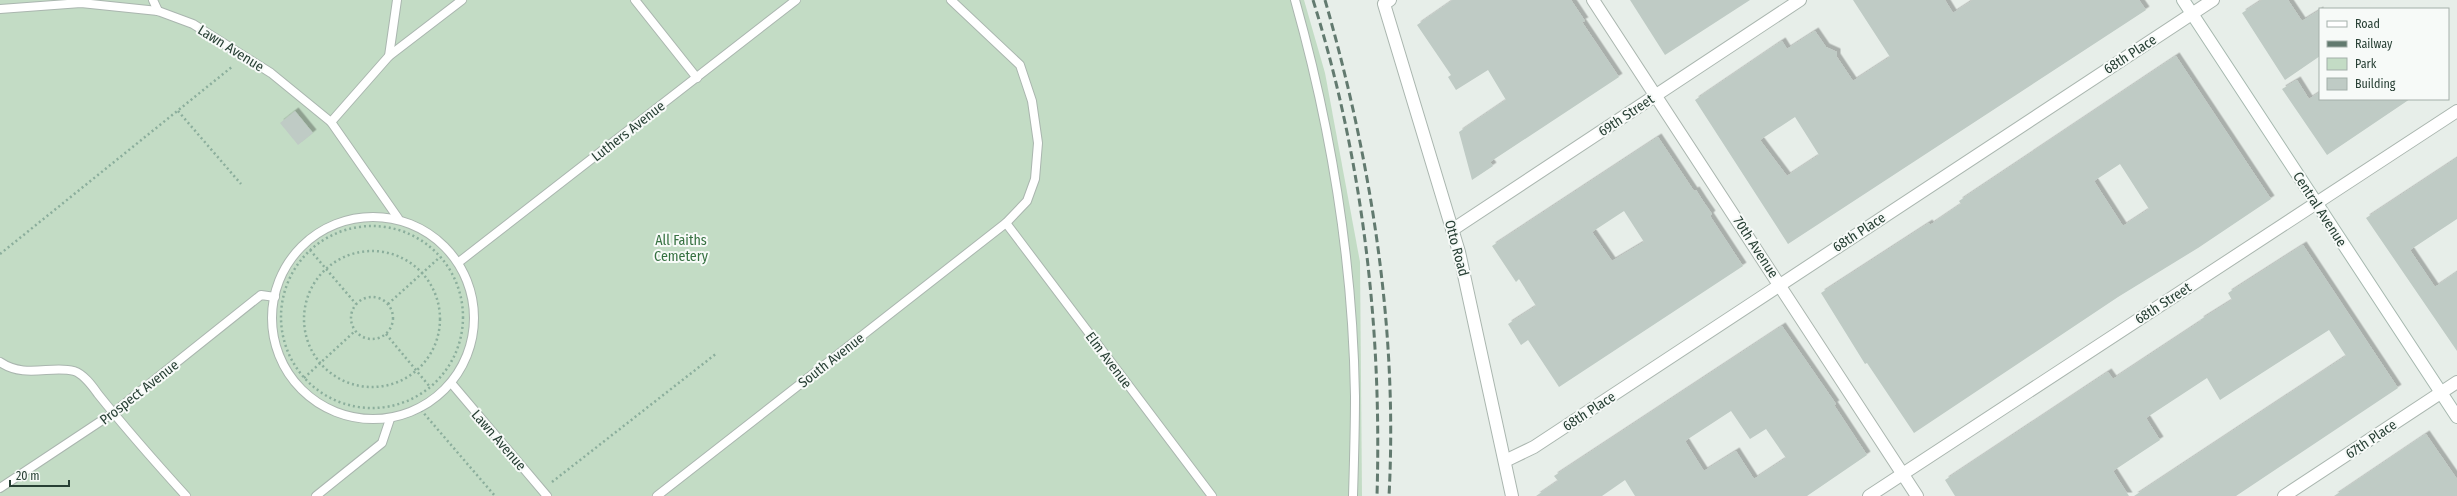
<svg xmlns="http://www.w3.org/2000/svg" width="2457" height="496" font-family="'Fira Sans Condensed',sans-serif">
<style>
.green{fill:#c3dcc5}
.building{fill:#bfcbc5;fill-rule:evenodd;filter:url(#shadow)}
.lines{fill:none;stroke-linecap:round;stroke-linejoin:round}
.service-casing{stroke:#aab6af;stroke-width:10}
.minor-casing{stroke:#aab6af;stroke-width:14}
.secondary-casing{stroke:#a6b8af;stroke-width:14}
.path{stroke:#8bae9c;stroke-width:2.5;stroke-dasharray:2 3;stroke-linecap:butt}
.service{stroke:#fff;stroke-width:8}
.minor{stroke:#fff;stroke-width:12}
.secondary{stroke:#fff;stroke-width:12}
.rail{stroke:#627a6f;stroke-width:3;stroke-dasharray:8 4;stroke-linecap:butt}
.labels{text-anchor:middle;stroke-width:4;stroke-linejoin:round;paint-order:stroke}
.street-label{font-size:14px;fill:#273f34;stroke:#f7faf8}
.park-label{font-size:14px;fill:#367141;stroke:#f7faf8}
</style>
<defs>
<filter id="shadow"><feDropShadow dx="3.5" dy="-3.5" stdDeviation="0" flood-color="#0004"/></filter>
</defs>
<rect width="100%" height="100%" fill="#e7eee9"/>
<path class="green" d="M0,0h1304l21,73 35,189 2,234h-1362z"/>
<g class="building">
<path d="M1453,0h118l14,21 -3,1 37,55 -129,85 3,4 -21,14 -13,-48 47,-32 -18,-30 -32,20 -8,-13 3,-2 -34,-50z"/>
<path d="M1630,0h120l-85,55z"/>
<path d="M1853,0h92l8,13 20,-13h166l7,10 -358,234 -93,-144 87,-59 5,8 28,-18 11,16 11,5v5l16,24 37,-24zM1795,117l24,38 -32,21 -27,-36z"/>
<path d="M2262,0h26l14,21 18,-11v46l-35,24 -43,-67z"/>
<path d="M2176,56l95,143 -73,49 -80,49 -204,136 -47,-70 -2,1 -44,-71 108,-70 1,2 31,-21 -2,-3zM2120,164l29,45 -26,17 -29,-45z"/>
<path d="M2297,80l12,19 11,-7v7h90l-83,56 -45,-66z"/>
<path d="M295,111l18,22 -15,12 -18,-22z"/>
<path d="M1658,137l36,54 2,-1 7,11 9,13 -2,2 33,50 -184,121 -31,-47 -7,5 -13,-21 28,-18 -17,-27 -3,3 -24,-36zM1624,211l20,31 -32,19 -20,-29z"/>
<path d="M2457,158v61l-47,31 25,37 22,-15v79l-91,-133z"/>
<path d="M2303,245l95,143 -162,108h-102l212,-140 -17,-26 -109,70 -13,-22 -61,40 14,22 -47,31 16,25h-174l-10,-16 163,-108 5,7 88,-58 -1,-1 32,-20 -4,-7z"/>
<path d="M1782,326l54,78 -2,1 33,50 -60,41h-172l-10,-16 -23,16h-66l22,-15 -4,-5zM1731,411l19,28 16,-10 20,29 -32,21 -18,-28 -32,20 -19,-30z"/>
<path d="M2426,434l31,45v17h-123z"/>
</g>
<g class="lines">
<defs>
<g id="service">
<path d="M153,0l5,11"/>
<path d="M635,0l62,78"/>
<path d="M1295,0c36,128 58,264 60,396 0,33 -1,67 -2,100"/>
<path d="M0,9l81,-6 77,8 35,13 78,49 60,49 67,96"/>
<path d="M389,56l73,-56"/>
<path d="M331,122l58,-66 8,-56"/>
<circle cx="373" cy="318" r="101"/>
<path d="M1006,223l206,273"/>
<path d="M459,262l337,-262"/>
<path d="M0,362c25,17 51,3 74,9 10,3 19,16 24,23 28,35 58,69 88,102"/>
<path d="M452,384l95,112"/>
<path d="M0,488l113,-75 148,-118 14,2"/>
<path d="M316,496l66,-53 8,-24"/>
<path d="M657,496l349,-273 21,-22 8,-22 3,-36 -6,-42 -12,-36 -69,-65"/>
</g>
<g id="minor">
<path d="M1390,0l-6,4 75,248 53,244"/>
<path d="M1593,0l324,496"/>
<path d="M1452,230l348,-230"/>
<path d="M1505,461l29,-14 679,-447"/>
<path d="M1869,496l588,-385"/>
<path d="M2284,496l173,-114"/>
</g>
<path id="secondary" d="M2183,0l274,417"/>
</defs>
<use href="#service" class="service-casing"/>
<use href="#minor" class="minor-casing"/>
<use href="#secondary" class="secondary-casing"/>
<g class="path">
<path d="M178,111l63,73"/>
<circle cx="372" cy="317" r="91"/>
<path d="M310,250l46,54"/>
<circle cx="372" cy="319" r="68"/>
<path d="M0,254l233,-188"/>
<circle cx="372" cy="318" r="21"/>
<path d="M388,304l52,-47"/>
<path d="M386,334l44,53"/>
<path d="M304,378l51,-47"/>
<path d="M421,410l74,86"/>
<path d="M552,482l165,-129"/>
</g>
<use href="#service" class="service"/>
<use href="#minor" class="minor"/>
<use href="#secondary" class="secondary"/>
<g class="rail">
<path d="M1313,0c50,160 69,329 64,496"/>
<path d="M1325,0c46,160 73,329 64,496"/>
</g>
</g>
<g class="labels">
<g class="street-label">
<text transform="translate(231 48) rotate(32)" y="5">Lawn Avenue</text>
<text transform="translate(2130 54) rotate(-33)" y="5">68th Place</text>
<text transform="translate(1626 115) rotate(-34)" y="5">69th Street</text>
<text transform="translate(628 131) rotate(-38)" y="5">Luthers Avenue</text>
<text transform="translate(2320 209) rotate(57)" y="5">Central Avenue</text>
<text transform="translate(1859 232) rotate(-33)" y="5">68th Place</text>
<text transform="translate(1756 247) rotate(57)" y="5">70th Avenue</text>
<text transform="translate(1457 248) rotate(75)" y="5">Otto Road</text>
<text transform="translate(2163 303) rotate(-33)" y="5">68th Street</text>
<text transform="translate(831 360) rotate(-38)" y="5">South Avenue</text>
<text transform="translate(1109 360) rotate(53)" y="5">Elm Avenue</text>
<text transform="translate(139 392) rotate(-38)" y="5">Prospect Avenue</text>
<text transform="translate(1589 411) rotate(-33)" y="5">68th Place</text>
<text transform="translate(2371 439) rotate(-34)" y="5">67th Place</text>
<text transform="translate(499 440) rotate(49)" y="5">Lawn Avenue</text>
</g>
<g class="park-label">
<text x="681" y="245">All Faiths<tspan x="681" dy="16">Cemetery</tspan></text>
</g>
</g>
<rect x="2319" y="8" width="130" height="92" fill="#f7faf8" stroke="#a4afaa"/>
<rect x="2327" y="21" width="20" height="6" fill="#ffffff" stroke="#a4afaa"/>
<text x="2355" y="28" font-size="12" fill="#273f34">Road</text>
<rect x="2327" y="41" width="20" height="6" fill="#627a6f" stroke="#a4afaa"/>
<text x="2355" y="48" font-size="12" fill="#273f34">Railway</text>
<rect x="2327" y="58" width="20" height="12" fill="#c3dcc5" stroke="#a4afaa"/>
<text x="2355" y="68" font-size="12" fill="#273f34">Park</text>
<rect x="2327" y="78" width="20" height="12" fill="#bfcbc5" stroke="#a4afaa"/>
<text x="2355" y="88" font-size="12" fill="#273f34">Building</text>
<path d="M10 480v6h59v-6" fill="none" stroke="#273f34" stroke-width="2"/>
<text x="16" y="480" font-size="12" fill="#273f34" stroke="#f7faf8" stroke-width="3" paint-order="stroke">20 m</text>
</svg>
